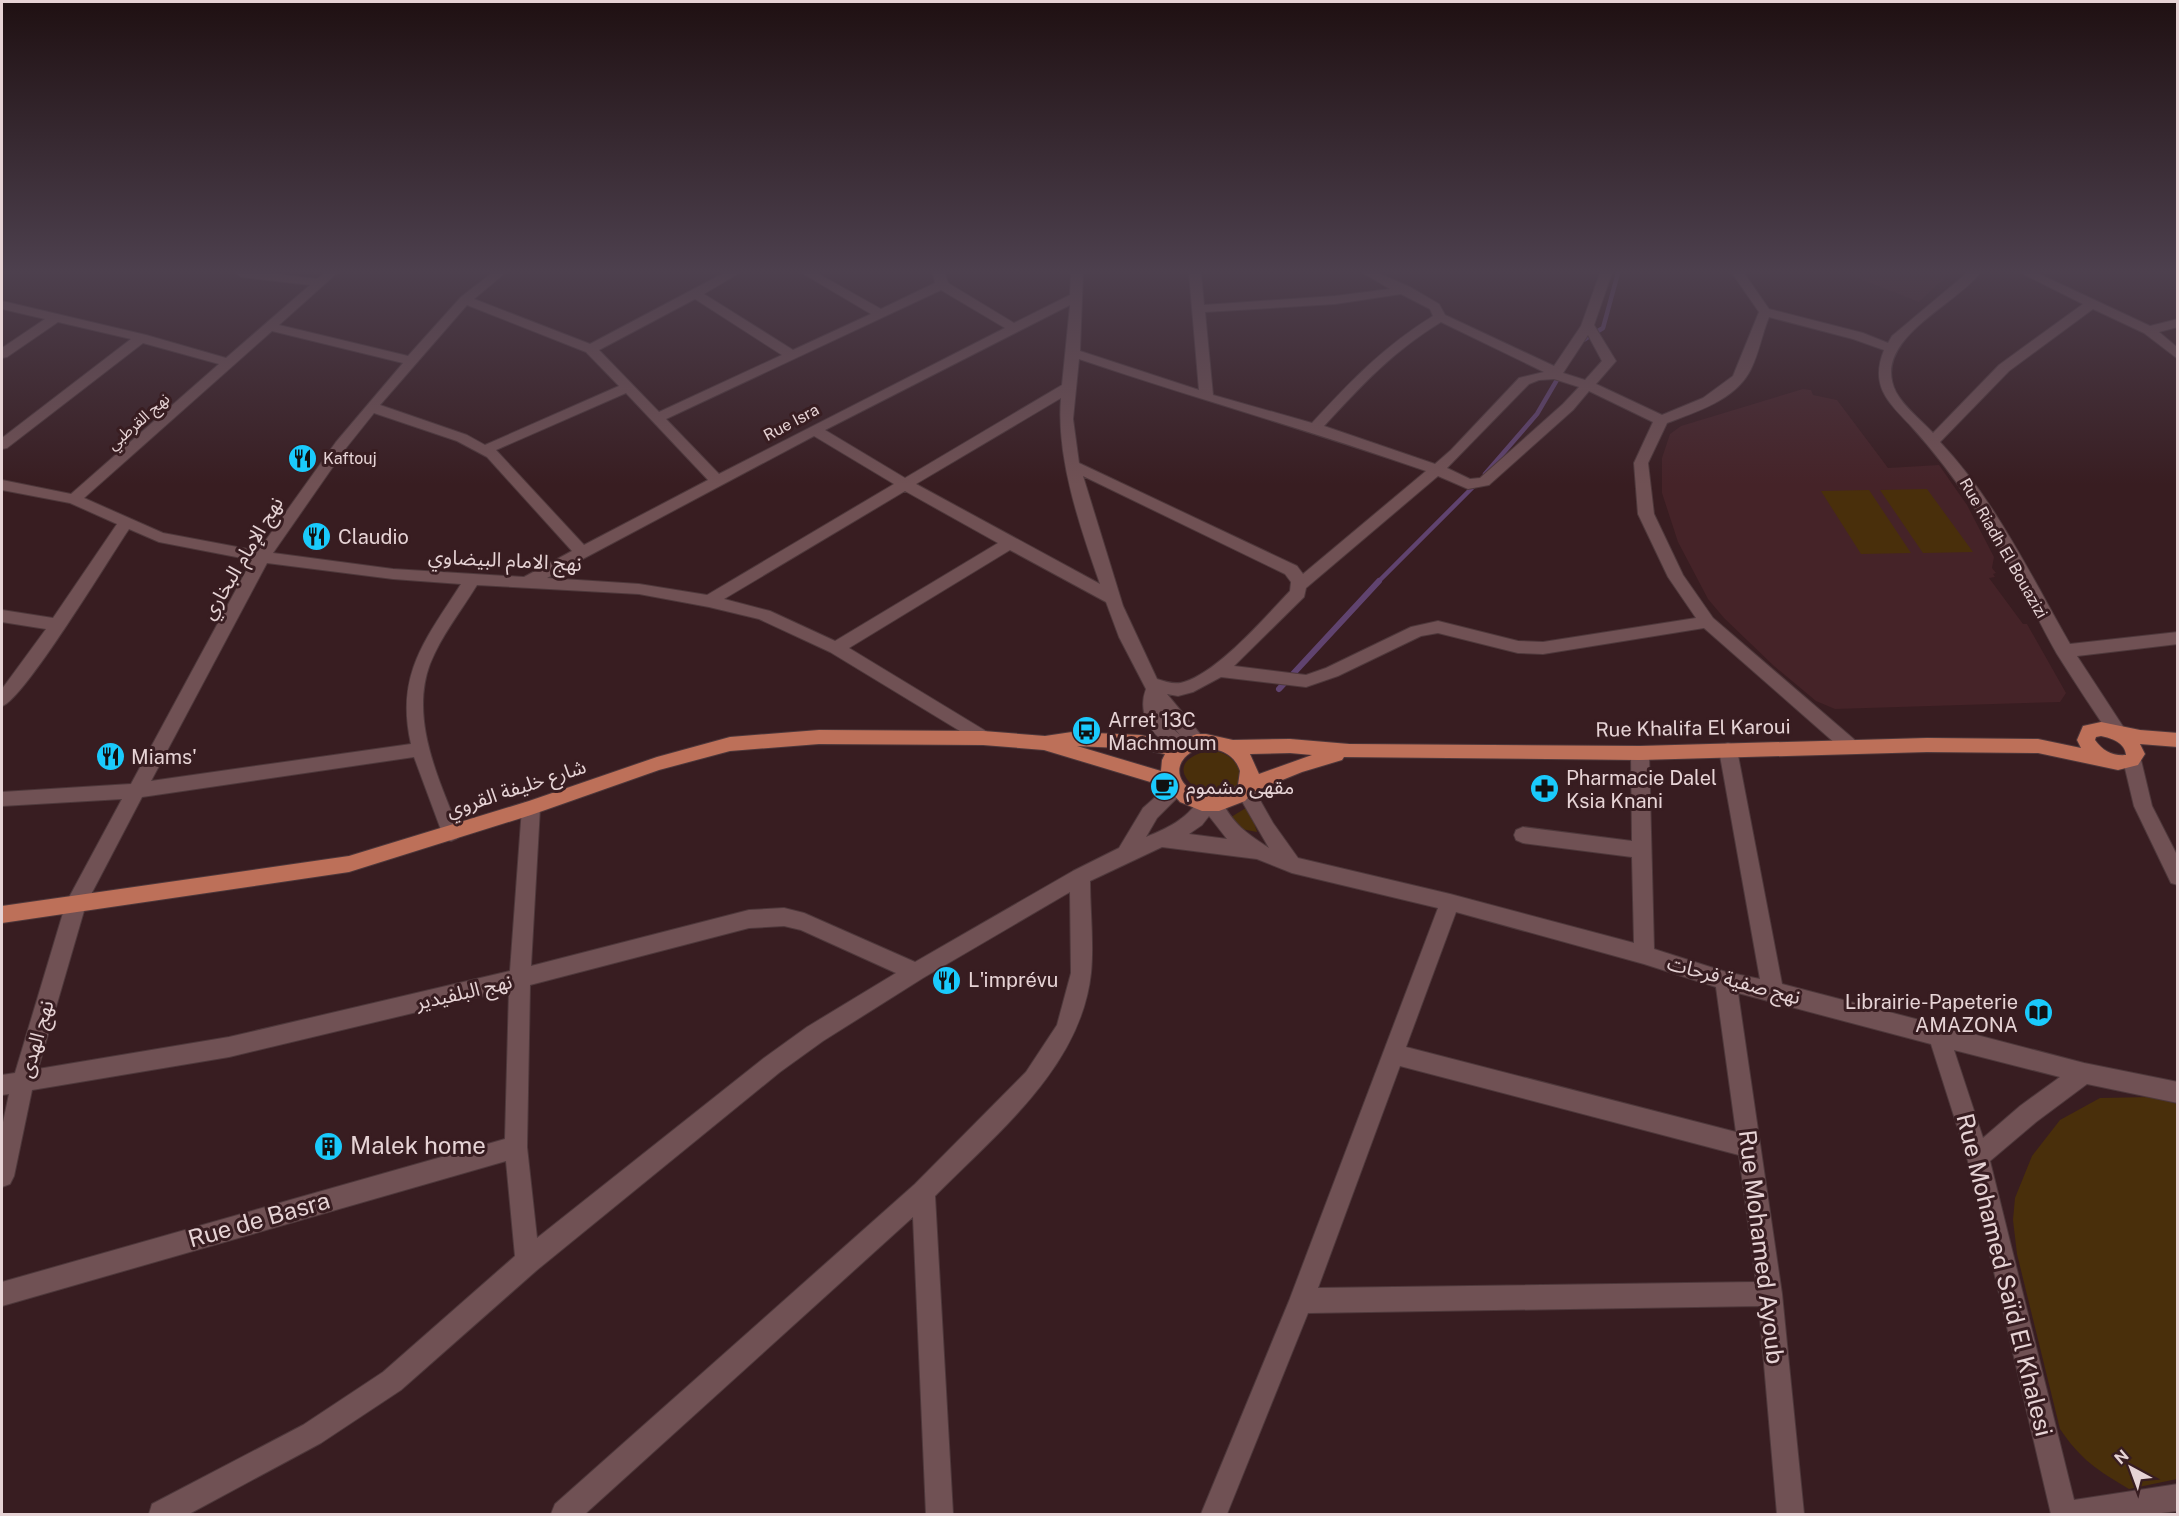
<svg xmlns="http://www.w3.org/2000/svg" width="2179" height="1516" font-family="'Public Sans','Noto Sans Arabic',sans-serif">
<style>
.built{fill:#452328}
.green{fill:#492f0b}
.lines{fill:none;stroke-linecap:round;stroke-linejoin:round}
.stream-far1{stroke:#60436f;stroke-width:4.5}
.stream{stroke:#60436f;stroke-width:6}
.minor-casing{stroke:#4e383b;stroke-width:2}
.major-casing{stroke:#4e383b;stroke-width:2}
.minor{fill:#705154;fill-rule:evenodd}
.major{fill:#bd7059;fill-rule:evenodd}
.labels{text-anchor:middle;stroke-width:6;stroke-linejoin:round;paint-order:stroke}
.far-street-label{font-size:16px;fill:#e6d3d5;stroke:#381d21}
.far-poi-label{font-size:16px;fill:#e6d3d5;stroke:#381d21;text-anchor:start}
.poi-label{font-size:20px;fill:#e6d3d5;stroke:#381d21;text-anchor:start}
.street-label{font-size:20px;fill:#e6d3d5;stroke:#381d21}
.near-poi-label{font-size:24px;fill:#e6d3d5;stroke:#381d21;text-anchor:start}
.near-street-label{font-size:24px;fill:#e6d3d5;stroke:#381d21}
</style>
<rect width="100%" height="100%" fill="#381d21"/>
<g class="built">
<path d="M1845,273h105l-31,29z"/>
<path d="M1803,389l8,1 2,5 24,5 51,68 51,-3 28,40 27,52 -2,11 4,5 -3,1 2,3 -6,1 34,46h4l39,69 -6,9 -225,7 -19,-8 -42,-35 -50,-48 -16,-19 -30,-57 -16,-49v-35l8,-24 11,-8z"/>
</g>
<g class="green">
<path d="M1927,489l46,63 -50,1 -43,-63z"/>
<path d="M1869,490l42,63 -50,1 -40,-63z"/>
<path d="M1208,751c17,0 24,6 33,19 -1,60 -103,-3 -33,-19z"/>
<path d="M1249,806l8,26 -21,-4 -8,-9z"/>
<path d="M2153,1097l24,7v375l-48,10c-32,-19 -48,-29 -69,-60l-43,-175 -4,-34 2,-22 17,-42 28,-36 40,-22z"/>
</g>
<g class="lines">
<g class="stream-far1">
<path d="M1580,342l23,-14 15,-55"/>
<path d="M1485,474l52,-60 24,-41"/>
<path d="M1377,583l99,-99"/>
</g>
<path class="stream" d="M1279,689l100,-108"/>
<defs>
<g id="minor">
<path d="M235,273h34l48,6 7,-6h13l-58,52 129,31 53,-59 31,-24h13l-31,26 116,45 134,-71h15l-35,21 89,56 78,-36 -69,-41h15l64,36 54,-26 -2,-10h12l3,10 66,40 56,-28 1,-22h12l-3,78 119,39 -10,-117h12l3,32 131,-9 55,-7 -27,-16h15l32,14 29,17 6,11 109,51 27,-40 19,-53h12l-18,52 22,36 -20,23 66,31 41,-17 30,-22 26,-64 -27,-39h12l25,36 94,24 25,10 4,-7 75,-63h13c-25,33 -110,67 -84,119 8,15 25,28 37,41l66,-68 84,-61 -62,-31h16l113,53 28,-7v8l-19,5 19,16v11l-34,-26 -51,-24 -84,62 -69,71c55,58 91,134 130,202l108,-12v12l-101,12 47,72 3,5 -3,5 -6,2 -6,-2c-19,-28 -38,-57 -55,-84 -15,-26 -29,-57 -45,-84 -29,-52 -62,-101 -102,-145 -23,-24 -40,-40 -26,-75l-31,-11 -84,-22c-7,17 -10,36 -18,52 -15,31 -55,43 -84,54l-19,40 6,51 29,61 30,43 143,123 3,5 -3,5 -6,2 -6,-2 -140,-123 -161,26 -25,-1 -80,-20 -17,3 -83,40 -32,11 -85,-10 -28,15 -15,4 -11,-2 39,47 -3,5h-10l-3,5 -6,2c-26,-9 -49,-35 -38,-64l-27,-52 -13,-35 -96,-52 -161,98 140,85 3,5 -3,5 -6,2 -153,-93 -71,-33 -50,-12 -70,-13 -162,-9c-16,26 -36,51 -47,79 -21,56 10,118 30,169l-2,5 -7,3 -7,-3 -30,-81 -272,40 -56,107 -48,165 191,-32 281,-66 12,-163 2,-5 7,-2 7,2 2,5 -9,158 218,-56 35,-2 20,5 111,49 158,-91 46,-23 24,-40 26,-23 7,-2 7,2 2,5 -28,28 -11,19c22,-9 39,-17 53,-37l7,-2 15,2c12,24 25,33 48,48l-33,-57 2,-5 7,-2 7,2 21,37 25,35 152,36 184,49 -2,-86 -109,-14 -7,-3 -2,-5 2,-5 7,-3 109,14 -1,-88 3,-5 6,-2 6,2 3,5 5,196 72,23 34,7 -41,-229 3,-5 6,-2 6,2 3,5 45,234 302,79 94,19v21l-91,-19 -51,38 -46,39 84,339 104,-16v27l-25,3h-102l-84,-357 -36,-113 -193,-51 44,301 22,220h-27l-18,-208 -451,7 -81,201h-26l88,-213 149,-393 -146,-35 -35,-14 -95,-12 -72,34c0,30 4,62 1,92 -10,94 -94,160 -156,223l18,318h-27l-13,-297 -328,297h-34l4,-10 360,-320 111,-112 31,-47 14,-52 -1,-81 -147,86 -100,63 -43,31 -243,198 -136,120 -80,53 -132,71h-40l3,-10 151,-79 80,-53 132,-116 -9,-95 -504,145v-24l503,-143 4,-149 -280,67 -197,33 -18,86 -4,8 -8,3v-60l7,-33 -7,1v-20l13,-2 51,-170 56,-104 -120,7v-14l129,-8 121,-224 -93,-18 -30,-13c-19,28 -106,172 -127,177v-17l44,-60 -44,-7v-12l51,8 64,-94 -47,-21 -68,-13v-10l69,14 148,-130 -76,-21 -136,105 -5,1v-11l129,-99 -73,-17 -51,35 -5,1v-10l43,-29 -43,-10v-8l144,34 80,23 84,-73 -69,-8zM941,290l64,38 -286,146 -53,-55zM1401,294l29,15 3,7c-50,31 -81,64 -121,107l-99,-28 -8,-83 130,-8zM695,299l87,56 -123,57 -60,-62zM467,305l119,47 33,34 -134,59 -18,-10 -87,-30zM1070,305l-8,80 -157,93 -80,-48zM1441,322l103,50 -25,6 -68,72 -16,14 -111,-38c38,-41 68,-74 117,-104zM272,331l131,32 -67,79 -78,109 -95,-18 -79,-35zM1588,335l14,26 -17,19 -22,-7zM1079,359c115,39 232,72 347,112l-123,103 -6,-8 -218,-103 -6,-44zM1554,379l25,8 -16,17 -83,74 -10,1 -23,-11 82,-84 10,-4zM1589,391l64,31 -19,41 4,51 30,63 28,41 -153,24 -25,-1 -80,-20 -27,6 -85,41 -20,7 -72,-9 70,-69 2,-9 132,-112 30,13 21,-4 84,-75zM626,393l82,87 -124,65 -88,-95zM1061,398c-5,60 19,129 39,186l-184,-100zM374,413l83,28 30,16 85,94 -48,26 -131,-8 -120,-16 73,-105zM814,436l80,48 -187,111 -68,-11 -92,-6zM1083,476l202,98 6,8 -1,9c-26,27 -71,80 -106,91 -8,3 -18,0 -27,-3l-34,-73zM905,491l93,52 -163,98 -65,-30 -46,-12zM267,563l126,16 68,5c-35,55 -66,90 -50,160l-260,37zM1161,712l19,23 -17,-15zM1209,816l18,23 -38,-5 13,-9zM1456,912l188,52 72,23 20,145 -330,-85zM784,926l17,4 95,43 -89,54 -43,31 -227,180 -10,-91 3,-162 219,-57zM1954,1050l106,27 -40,29 -37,32zM1400,1066l339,89 17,127 -438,6z"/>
<path d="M2132,753l6,2 3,5 11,46 26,51v28l-7,-2 -37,-77 -11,-46 3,-5z"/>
</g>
<path id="major" d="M2101,722l39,8 38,3v14l-38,-3 5,10 -7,11 -20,5 -80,-17 -111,-1 -287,8 -296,-3 -2,3 -40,12 -49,20 -8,9 -26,10h-17l-22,-9 -13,-15 -123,-37 -61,-5 -164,-1 -89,7 -71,19 -128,45 -182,57 -347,51v-17l347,-50 180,-55 128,-44 73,-20 89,-7 164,1 62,5 27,-4 68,3 36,7 21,-8h9l27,6 57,-1 59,5 291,2 287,-8 111,1 43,9 -4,-8 6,-14zM2101,736c11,2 24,7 25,19 -14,1 -23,-4 -31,-15l1,-3zM1077,746l63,3 25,5 -3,6 -1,11zM1199,748c18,0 35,4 41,23l-2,14c-37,32 -87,-16 -39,-37zM1290,753l22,2 -53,19 -9,-20z"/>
</defs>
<use href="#minor" class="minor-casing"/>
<use href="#major" class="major-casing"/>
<use href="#minor" class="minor"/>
<use href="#major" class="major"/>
</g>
<linearGradient id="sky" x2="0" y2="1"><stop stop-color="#1f1012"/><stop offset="0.56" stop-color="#4d404e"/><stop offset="1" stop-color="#4d404e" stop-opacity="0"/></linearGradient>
<rect width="2179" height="485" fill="url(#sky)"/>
<defs>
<symbol id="restaurant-disc" viewBox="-11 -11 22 22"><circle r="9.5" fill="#1acafc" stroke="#381d21"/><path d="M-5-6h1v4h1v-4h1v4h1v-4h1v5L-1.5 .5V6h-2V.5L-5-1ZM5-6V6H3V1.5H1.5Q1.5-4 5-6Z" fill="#111"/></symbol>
<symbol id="bus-disc" viewBox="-11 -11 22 22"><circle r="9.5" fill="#1acafc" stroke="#381d21"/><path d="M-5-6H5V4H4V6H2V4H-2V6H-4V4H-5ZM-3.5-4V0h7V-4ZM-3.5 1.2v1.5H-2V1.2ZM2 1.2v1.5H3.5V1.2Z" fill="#111"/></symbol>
<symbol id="cafe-disc" viewBox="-11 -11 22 22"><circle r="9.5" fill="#1acafc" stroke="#381d21"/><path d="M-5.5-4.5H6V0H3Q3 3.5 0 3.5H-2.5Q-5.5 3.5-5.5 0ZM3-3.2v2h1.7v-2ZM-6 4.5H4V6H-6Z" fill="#111"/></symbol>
<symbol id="pharmacy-disc" viewBox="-11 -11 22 22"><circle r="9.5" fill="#1acafc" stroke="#381d21"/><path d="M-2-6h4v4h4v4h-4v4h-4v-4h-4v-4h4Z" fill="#111"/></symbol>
<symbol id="library-disc" viewBox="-11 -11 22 22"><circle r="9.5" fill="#1acafc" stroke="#381d21"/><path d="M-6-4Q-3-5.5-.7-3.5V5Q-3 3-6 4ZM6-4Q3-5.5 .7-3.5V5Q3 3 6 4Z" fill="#111"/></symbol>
<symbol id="building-disc" viewBox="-11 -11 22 22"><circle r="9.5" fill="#1acafc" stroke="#381d21"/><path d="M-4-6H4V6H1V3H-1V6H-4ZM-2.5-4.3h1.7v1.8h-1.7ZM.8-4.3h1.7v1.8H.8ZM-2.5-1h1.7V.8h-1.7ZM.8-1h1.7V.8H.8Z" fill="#111"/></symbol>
</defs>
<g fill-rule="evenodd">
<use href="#restaurant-disc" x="286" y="442" width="33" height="33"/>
<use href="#restaurant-disc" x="300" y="520" width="33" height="33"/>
<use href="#bus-disc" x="1070" y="714" width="33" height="33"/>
<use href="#restaurant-disc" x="94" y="740" width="33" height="33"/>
<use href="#cafe-disc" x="1148" y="770" width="33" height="33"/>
<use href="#pharmacy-disc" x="1528" y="772" width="33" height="33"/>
<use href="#restaurant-disc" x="930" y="964" width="33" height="33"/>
<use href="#library-disc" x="2022" y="996" width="33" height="33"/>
<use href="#building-disc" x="312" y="1130" width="33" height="33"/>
</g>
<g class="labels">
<g class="far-street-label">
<text transform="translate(138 421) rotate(-41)" y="6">نهج القرطبي</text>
<text transform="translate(791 422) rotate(-28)" y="6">Rue Isra</text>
<text transform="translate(2004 548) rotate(60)" y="6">Rue Riadh El Bouazizi</text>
</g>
<g class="far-poi-label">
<text x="323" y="464">Kaftouj</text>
</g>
<g class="poi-label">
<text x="338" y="544">Claudio</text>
<text x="1108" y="727">Arret 13C<tspan x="1108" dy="23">Machmoum</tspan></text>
<text x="131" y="764">Miams'</text>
<text x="1566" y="785">Pharmacie Dalel<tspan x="1566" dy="23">Ksia Knani</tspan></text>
<text x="1186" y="794">مقهى مشموم</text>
<text x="968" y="987">L'imprévu</text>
<text x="2018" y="1009" text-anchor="end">Librairie-Papeterie<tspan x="2018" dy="23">AMAZONA</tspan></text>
</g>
<g class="street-label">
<text transform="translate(242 558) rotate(-59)" y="7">نهج الإمام البخاري</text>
<text transform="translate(505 560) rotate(3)" y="7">نهج الامام البيضاوي</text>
<text transform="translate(1693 728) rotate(-1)" y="7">Rue Khalifa El Karoui</text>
<text transform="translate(516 788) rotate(-18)" y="7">شارع خليفة القروي</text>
<text transform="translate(1734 980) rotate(15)" y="7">نهج صفية فرحات</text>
<text transform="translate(464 992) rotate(-13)" y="7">نهج البلفيدير</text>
<text transform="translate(36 1039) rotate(-74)" y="7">نهج الهدى</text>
</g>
<g class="near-poi-label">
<text x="350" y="1154">Malek home</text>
</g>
<g class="near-street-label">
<text transform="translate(259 1220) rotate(-16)" y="8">Rue de Basra</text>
<text transform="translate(1761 1247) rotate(83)" y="8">Rue Mohamed Ayoub</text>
<text transform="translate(2004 1275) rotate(76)" y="8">Rue Mohamed Saïd El Khalesi</text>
</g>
</g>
<rect width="2179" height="1516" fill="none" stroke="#e6d3d5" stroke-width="6"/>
<g transform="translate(2131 1468) rotate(319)" stroke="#381d21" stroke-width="4.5" paint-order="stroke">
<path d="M0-4.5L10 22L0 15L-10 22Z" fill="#e6d3d5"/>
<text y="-9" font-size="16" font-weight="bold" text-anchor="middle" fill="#e6d3d5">N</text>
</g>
</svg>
